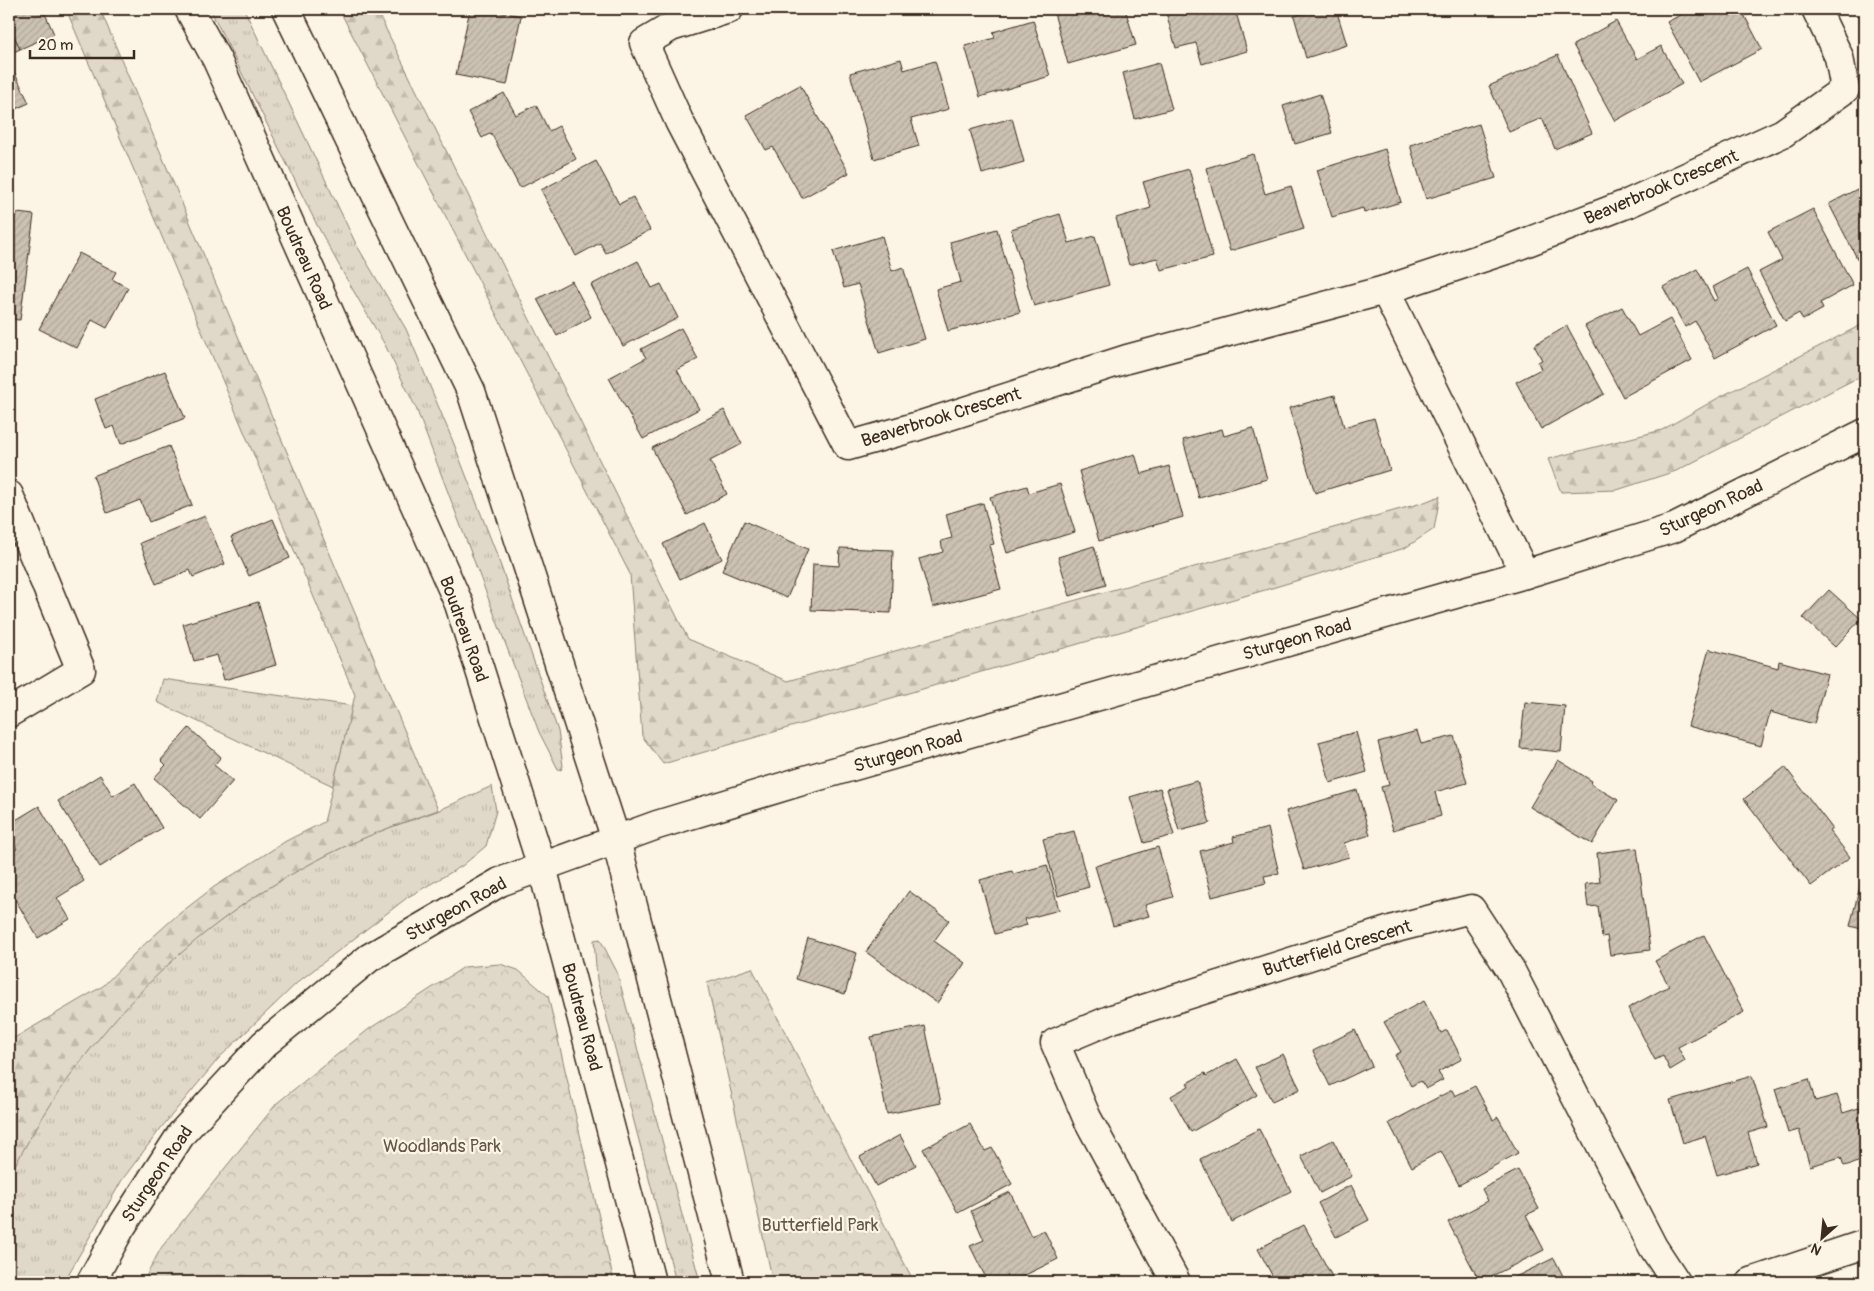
<svg xmlns="http://www.w3.org/2000/svg" width="1874" height="1291" font-family="Pangolin,sans-serif">
<style>
.grass{fill:url(#grass-tufts);stroke:#8e8173}
.forest{fill:url(#forest-firs);stroke:#8e8173}
.park{fill:url(#park-crowns);stroke:#8e8173}
.building{fill:url(#building-hatch);stroke:#3b2a1e}
.lines{fill:none;stroke-linecap:round;stroke-linejoin:round}
.minor-casing{stroke:#3b2a1e;stroke-width:31}
.secondary-casing{stroke:#3b2a1e;stroke-width:31}
.minor{stroke:#fcf5e5;stroke-width:28}
.secondary{stroke:#fcf5e5;stroke-width:28}
.labels{text-anchor:middle;stroke-width:4.5;stroke-linejoin:round;paint-order:stroke}
.street-label{font-size:18px;fill:#3b2a1e;stroke:#fcf5e5}
.park-label{font-size:18px;fill:#645648;stroke:#fcf5e5}
</style>
<defs>
<pattern id="grass-tufts" width="24" height="20" patternUnits="userSpaceOnUse" patternTransform="scale(1.25)"><rect width="24" height="20" fill="#e0d8c8"/><path d="M3 7l-1-3M5 7V3M7 7l1-3M15 17l-1-3M17 17v-4M19 17l1-3" fill="none" stroke="#c1baab"/></pattern>
<pattern id="forest-firs" width="22" height="20" patternUnits="userSpaceOnUse" patternTransform="scale(1.25)"><rect width="22" height="20" fill="#e0d8c8"/><path d="M5 1l3.5 6h-7zM16 11l3.5 6h-7z" fill="#c1baab"/></pattern>
<pattern id="park-crowns" width="20" height="18" patternUnits="userSpaceOnUse" patternTransform="scale(1.25)"><rect width="20" height="18" fill="#e0d8c8"/><path d="M2 6a3 3 0 1 1 6 0M12 15a3 3 0 1 1 6 0" fill="none" stroke="#c1baab"/></pattern>
<pattern id="building-hatch" width="6" height="6" patternUnits="userSpaceOnUse" patternTransform="scale(1.25)"><rect width="6" height="6" fill="#ccc2b3"/><path d="M-1 1l2-2M0 6l6-6M5 7l2-2" fill="none" stroke="#b0a79a"/></pattern>
</defs>
<rect width="100%" height="100%" fill="#fcf5e5"/>
<filter id="ink" filterUnits="userSpaceOnUse"><feTurbulence type="fractalNoise" baseFrequency=".02" numOctaves="2"/><feDisplacementMap in="SourceGraphic" scale="10" xChannelSelector="R" yChannelSelector="G"/><feConvolveMatrix kernelMatrix="1 2 1 2 8 2 1 2 1" color-interpolation-filters="sRGB"/></filter>
<g filter="url(#ink)">
<g class="grass">
<path d="M210,9h34l112,235 50,85 46,110 45,116 61,176 5,35 -2,4 -3,-1 -19,-37 -123,-324 -31,-63 -39,-67 -29,-53z"/>
<path d="M163,679l190,27 -20,80 -176,-84z"/>
<path d="M492,786l4,25 -10,35 -24,20 -54,31 -110,85 -79,76 -58,70 -39,52 -58,102h-55c0,-25 0,-50 0,-75 0,-9 -2,-22 0,-31 2,-6 7,-13 10,-20 13,-24 28,-48 44,-71 70,-105 174,-190 289,-242 28,-13 57,-22 85,-32 19,-8 37,-17 55,-25z"/>
<path d="M600,939l17,33 83,310h-24l-79,-302 -3,-40z"/>
</g>
<g class="forest">
<path d="M66,9h34l338,801c-43,15 -86,31 -126,53 -132,69 -236,182 -303,314v-136l94,-55 34,-35 38,-34 39,-30 72,-46 38,-19 31,-127z"/>
<path d="M339,9h37l312,630 100,42 634,-178 18,-7 -6,33 -29,19 -133,40 -609,176 -21,-28 -12,-162z"/>
<path d="M1865,323v51l-189,97 -59,19 -56,2 -13,-33 114,-29 56,-32z"/>
</g>
<g class="park">
<path d="M500,964l18,6 30,26 66,286h-471l18,-34 116,-145 92,-74 95,-62z"/>
<path d="M752,968l162,314h-141l-66,-299z"/>
</g>
<g class="building">
<path d="M9,9h34l11,25 -34,15 -11,-24z"/>
<path d="M470,9h14l37,7 -14,69 -51,-10z"/>
<path d="M1070,9h55l11,36 -68,19 -14,-51z"/>
<path d="M1165,9h70l12,42 -45,13 -6,-21 -20,5z"/>
<path d="M1320,9h16l11,36 -41,13 -12,-42z"/>
<path d="M1692,9h49l21,40 -63,33 -32,-60z"/>
<path d="M1033,20l17,56 -70,21 -15,-51 30,-8 -2,-6z"/>
<path d="M1616,21l21,38 24,-13 21,38 -67,37 -42,-76z"/>
<path d="M9,25l11,24 -6,3 -5,-11z"/>
<path d="M1558,55l34,78 -37,16 -13,-31 -33,14 -20,-46z"/>
<path d="M901,59l3,11 31,-9 14,48 -38,10 8,27 -45,13 -24,-86z"/>
<path d="M9,61l20,42 -20,9z"/>
<path d="M1159,63l13,46 -37,10 -12,-46z"/>
<path d="M800,85l49,88 -47,25 -29,-51 -7,3 -20,-35z"/>
<path d="M504,93l12,22 20,-10 13,26 10,-5 17,33 -56,29 -29,-55 -9,5 -14,-26z"/>
<path d="M1320,94l12,39 -37,11 -12,-38z"/>
<path d="M1012,118l12,44 -42,12 -12,-44z"/>
<path d="M1479,124l17,54 -70,21 -16,-54z"/>
<path d="M1385,149l16,53 -37,11 -1,-5 -31,9 -15,-47z"/>
<path d="M1253,154l12,40 26,-8 13,43 -74,22 -24,-83z"/>
<path d="M596,161l23,43 14,-7 17,33 -44,23 -6,-10 -24,13 -35,-66z"/>
<path d="M1189,169l24,88 -52,13 -4,-12 -28,7 -13,-47 35,-10 -8,-26z"/>
<path d="M1857,189l8,17v61l-3,1 -33,-64z"/>
<path d="M1813,209l40,76 -33,18 3,6 -20,11 -4,-7 -14,8 -26,-49 23,-12 -14,-28z"/>
<path d="M9,212l25,3 -14,105 -11,-1z"/>
<path d="M1060,214l9,29 26,-7 14,49 -75,21 -23,-77z"/>
<path d="M997,229l23,83 -72,19 -12,-42 25,-7 -11,-40z"/>
<path d="M882,236l10,35 11,-4 22,72 -46,14 -21,-69 -14,4 -11,-37z"/>
<path d="M79,253l37,19 -4,7 16,9 -21,40 -15,-8 -15,28 -38,-19z"/>
<path d="M638,261l14,27 9,-4 17,34 -55,28 -32,-61z"/>
<path d="M1697,269l17,32 4,-3 -5,-11 34,-18 29,56 -61,33 -20,-37 -10,6 -22,-40z"/>
<path d="M572,281l19,36 -34,19 -20,-37z"/>
<path d="M1622,307l16,29 32,-17 22,41 -69,37 -38,-71z"/>
<path d="M1567,326l37,68 -63,35 -25,-47 25,-13 -3,-7 4,-2 -8,-15z"/>
<path d="M681,328l17,31 -21,11 22,39 -56,30 -34,-61 37,-20 -5,-9z"/>
<path d="M165,371l20,47 -64,26 -7,-18 -8,3 -11,-30z"/>
<path d="M1335,395l9,32 30,-9 16,52 -75,23 -26,-85z"/>
<path d="M724,410l18,34 -32,17 17,33 -40,21 -35,-67z"/>
<path d="M1253,428l14,51 -68,19 -16,-58 39,-11 2,7z"/>
<path d="M169,446l23,59 -43,17 -9,-22 -33,13 -14,-37z"/>
<path d="M1135,454l6,20 28,-8 14,51 -84,24 -20,-70z"/>
<path d="M1060,484l15,48 -68,21 -17,-56 37,-11 2,7z"/>
<path d="M983,503l11,41 -5,1 12,44 -68,18 -14,-48 24,-7 -2,-11 11,-3 -6,-24z"/>
<path d="M205,516l20,48 -32,13 -3,-7 -34,14 -16,-41z"/>
<path d="M273,519l17,39 -41,18 -18,-39z"/>
<path d="M744,521l64,28 -21,49 -65,-27z"/>
<path d="M705,523l17,36 -42,20 -17,-35z"/>
<path d="M1094,546l12,39 -36,11 -12,-39z"/>
<path d="M840,548l53,2 -2,63 -80,-3 2,-46 26,2z"/>
<path d="M1829,590l32,29 -26,28 -32,-29z"/>
<path d="M258,602l18,63 -52,15 -7,-25 -23,6 -11,-37z"/>
<path d="M1709,649l69,19 1,-7 48,13 -13,50 -44,-12 -9,34 -73,-20z"/>
<path d="M1525,702l40,4 -4,46 -41,-4z"/>
<path d="M189,728l32,29 -7,8 19,16 -33,38 -46,-41 12,-13 -5,-5z"/>
<path d="M1417,731l4,13 33,-8 13,47 -32,9 6,24 -48,14 -12,-43 8,-2 -11,-43z"/>
<path d="M1356,732l11,40 -37,11 -11,-41z"/>
<path d="M1558,760l34,21 -1,3 27,16 -26,44 -62,-37z"/>
<path d="M1785,767l47,61 -3,2 21,27 -39,29 -67,-87z"/>
<path d="M100,775l13,21 22,-13 27,45 -62,39 -42,-66z"/>
<path d="M1197,781l13,42 -31,8 -12,-42z"/>
<path d="M1160,788l14,47 -30,8 -14,-46z"/>
<path d="M1357,790l13,45 -26,8 5,14 -45,13 -18,-59z"/>
<path d="M39,806l45,75 -27,17 13,21 -32,19 -29,-49v-35l8,-5 -8,-13v-12z"/>
<path d="M1268,828l11,45 -15,3 2,7 -54,14 -12,-46 34,-9 -1,-5z"/>
<path d="M1074,831l15,56 -31,9 -15,-57z"/>
<path d="M1158,847l15,50 -28,8 4,11 -36,10 -18,-60z"/>
<path d="M1637,848l13,102 -40,5 -3,-19 -5,1 -4,-31 -10,1 -3,-23 15,-2 -3,-29z"/>
<path d="M1047,865l12,45 -34,9 2,6 -32,9 -15,-54 32,-9 1,3z"/>
<path d="M1862,878h3v52l-15,-4z"/>
<path d="M909,891l40,29 -15,21 31,22 -28,40 -71,-51z"/>
<path d="M1704,935l40,77 -66,35 7,14 -15,9 -7,-14 -8,4 -27,-52 41,-22 -14,-25z"/>
<path d="M808,938l49,15 -12,41 -49,-15z"/>
<path d="M1424,1001l17,32 6,-3 15,29 -24,13 5,8 -17,9 -5,-8 -10,5 -16,-31 6,-3 -17,-30z"/>
<path d="M925,1026l16,77 -54,11 -16,-77z"/>
<path d="M1355,1030l17,36 -42,20 -17,-35z"/>
<path d="M1283,1054l17,35 -28,13 -17,-35z"/>
<path d="M1237,1059l20,36 -66,37 -20,-36 18,-10 -2,-3 18,-10 1,3z"/>
<path d="M1752,1076l16,51 -20,6 9,30 -40,12 -12,-39 -22,7 -13,-43z"/>
<path d="M1809,1079l6,22 22,-6 6,18 19,-6 3,13v40l-21,6 -3,-9 -31,9 -11,-36 -11,3 -13,-44z"/>
<path d="M1475,1086l18,34 5,-3 20,36 -59,32 -18,-34 -29,16 -23,-44 63,-33 3,6z"/>
<path d="M970,1124l15,27 7,-3 20,36 -54,29 -35,-64z"/>
<path d="M1259,1129l32,62 -59,31 -32,-63z"/>
<path d="M900,1135l16,30 -40,21 -16,-29z"/>
<path d="M1333,1140l19,36 -32,17 -19,-37z"/>
<path d="M1518,1170l21,39 -13,6 18,35 -64,32 -32,-60 40,-21 -6,-12z"/>
<path d="M1351,1185l18,35 -33,17 -18,-34z"/>
<path d="M1010,1192l21,44 13,-6 14,29 -47,23h-23l-18,-36 14,-6 -13,-29z"/>
<path d="M1304,1225l31,57h-70l8,-5 -15,-28z"/>
<path d="M1554,1258l12,24h-61z"/>
<path d="M1054,1276l4,6h-15z"/>
</g>
<g class="lines">
<defs>
<g id="minor">
<path d="M729,9l-58,18 -27,16 35,78 169,325 67,-19 212,-68 258,-69 124,-41 120,-46 154,-70 62,-44 -6,-32 -23,-48"/>
<path d="M1385,290l140,284"/>
<path d="M9,495l72,175 -72,43"/>
<path d="M1176,1282l-89,-164 -32,-75 57,-24 288,-92 71,-18 39,60 143,278 23,35"/>
<path d="M1751,1282l114,-38"/>
</g>
<g id="secondary">
<path d="M189,9l28,51 242,544 83,263 109,415"/>
<path d="M286,9l185,382 145,449 114,442"/>
<path d="M91,1282l29,-53 62,-96 82,-89 105,-86 131,-76 157,-57 155,-47 713,-204 149,-46 191,-95"/>
</g>
</defs>
<use href="#minor" class="minor-casing"/>
<use href="#secondary" class="secondary-casing"/>
<use href="#minor" class="minor"/>
<use href="#secondary" class="secondary"/>
</g>
</g>
<g class="labels">
<g class="street-label">
<text transform="translate(1661 187) rotate(-23)" y="6">Beaverbrook Crescent</text>
<text transform="translate(304 258) rotate(66)" y="6">Boudreau Road</text>
<text transform="translate(941 417) rotate(-17)" y="6">Beaverbrook Crescent</text>
<text transform="translate(1711 508) rotate(-25)" y="6">Sturgeon Road</text>
<text transform="translate(464 629) rotate(70)" y="6">Boudreau Road</text>
<text transform="translate(1297 639) rotate(-16)" y="6">Sturgeon Road</text>
<text transform="translate(908 751) rotate(-16)" y="6">Sturgeon Road</text>
<text transform="translate(456 909) rotate(-29)" y="6">Sturgeon Road</text>
<text transform="translate(1337 948) rotate(-17)" y="6">Butterfield Crescent</text>
<text transform="translate(582 1017) rotate(75)" y="6">Boudreau Road</text>
<text transform="translate(157 1174) rotate(-56)" y="6">Sturgeon Road</text>
</g>
<g class="park-label">
<text x="442" y="1152">Woodlands Park</text>
<text x="820" y="1231">Butterfield Park</text>
</g>
</g>
<rect width="1874" height="1291" fill="none" stroke="#fcf5e5" stroke-width="30"/>
<rect x="15" y="15" width="1844" height="1261" fill="none" stroke="#3b2a1e" stroke-width="2" filter="url(#ink)"/>
<g transform="translate(1822 1238) rotate(207)" stroke="#fcf5e5" stroke-width="4" paint-order="stroke">
<path d="M0-4L9 19L0 12L-9 19Z" fill="#3b2a1e"/>
<text y="-8" font-size="14" font-weight="bold" text-anchor="middle" fill="#3b2a1e">N</text>
</g>
<path d="M30 50v8h104v-8" fill="none" stroke="#3b2a1e" stroke-width="2.5"/>
<text x="38" y="50" font-size="15" fill="#3b2a1e" stroke="#fcf5e5" stroke-width="4" paint-order="stroke">20 m</text>
</svg>
